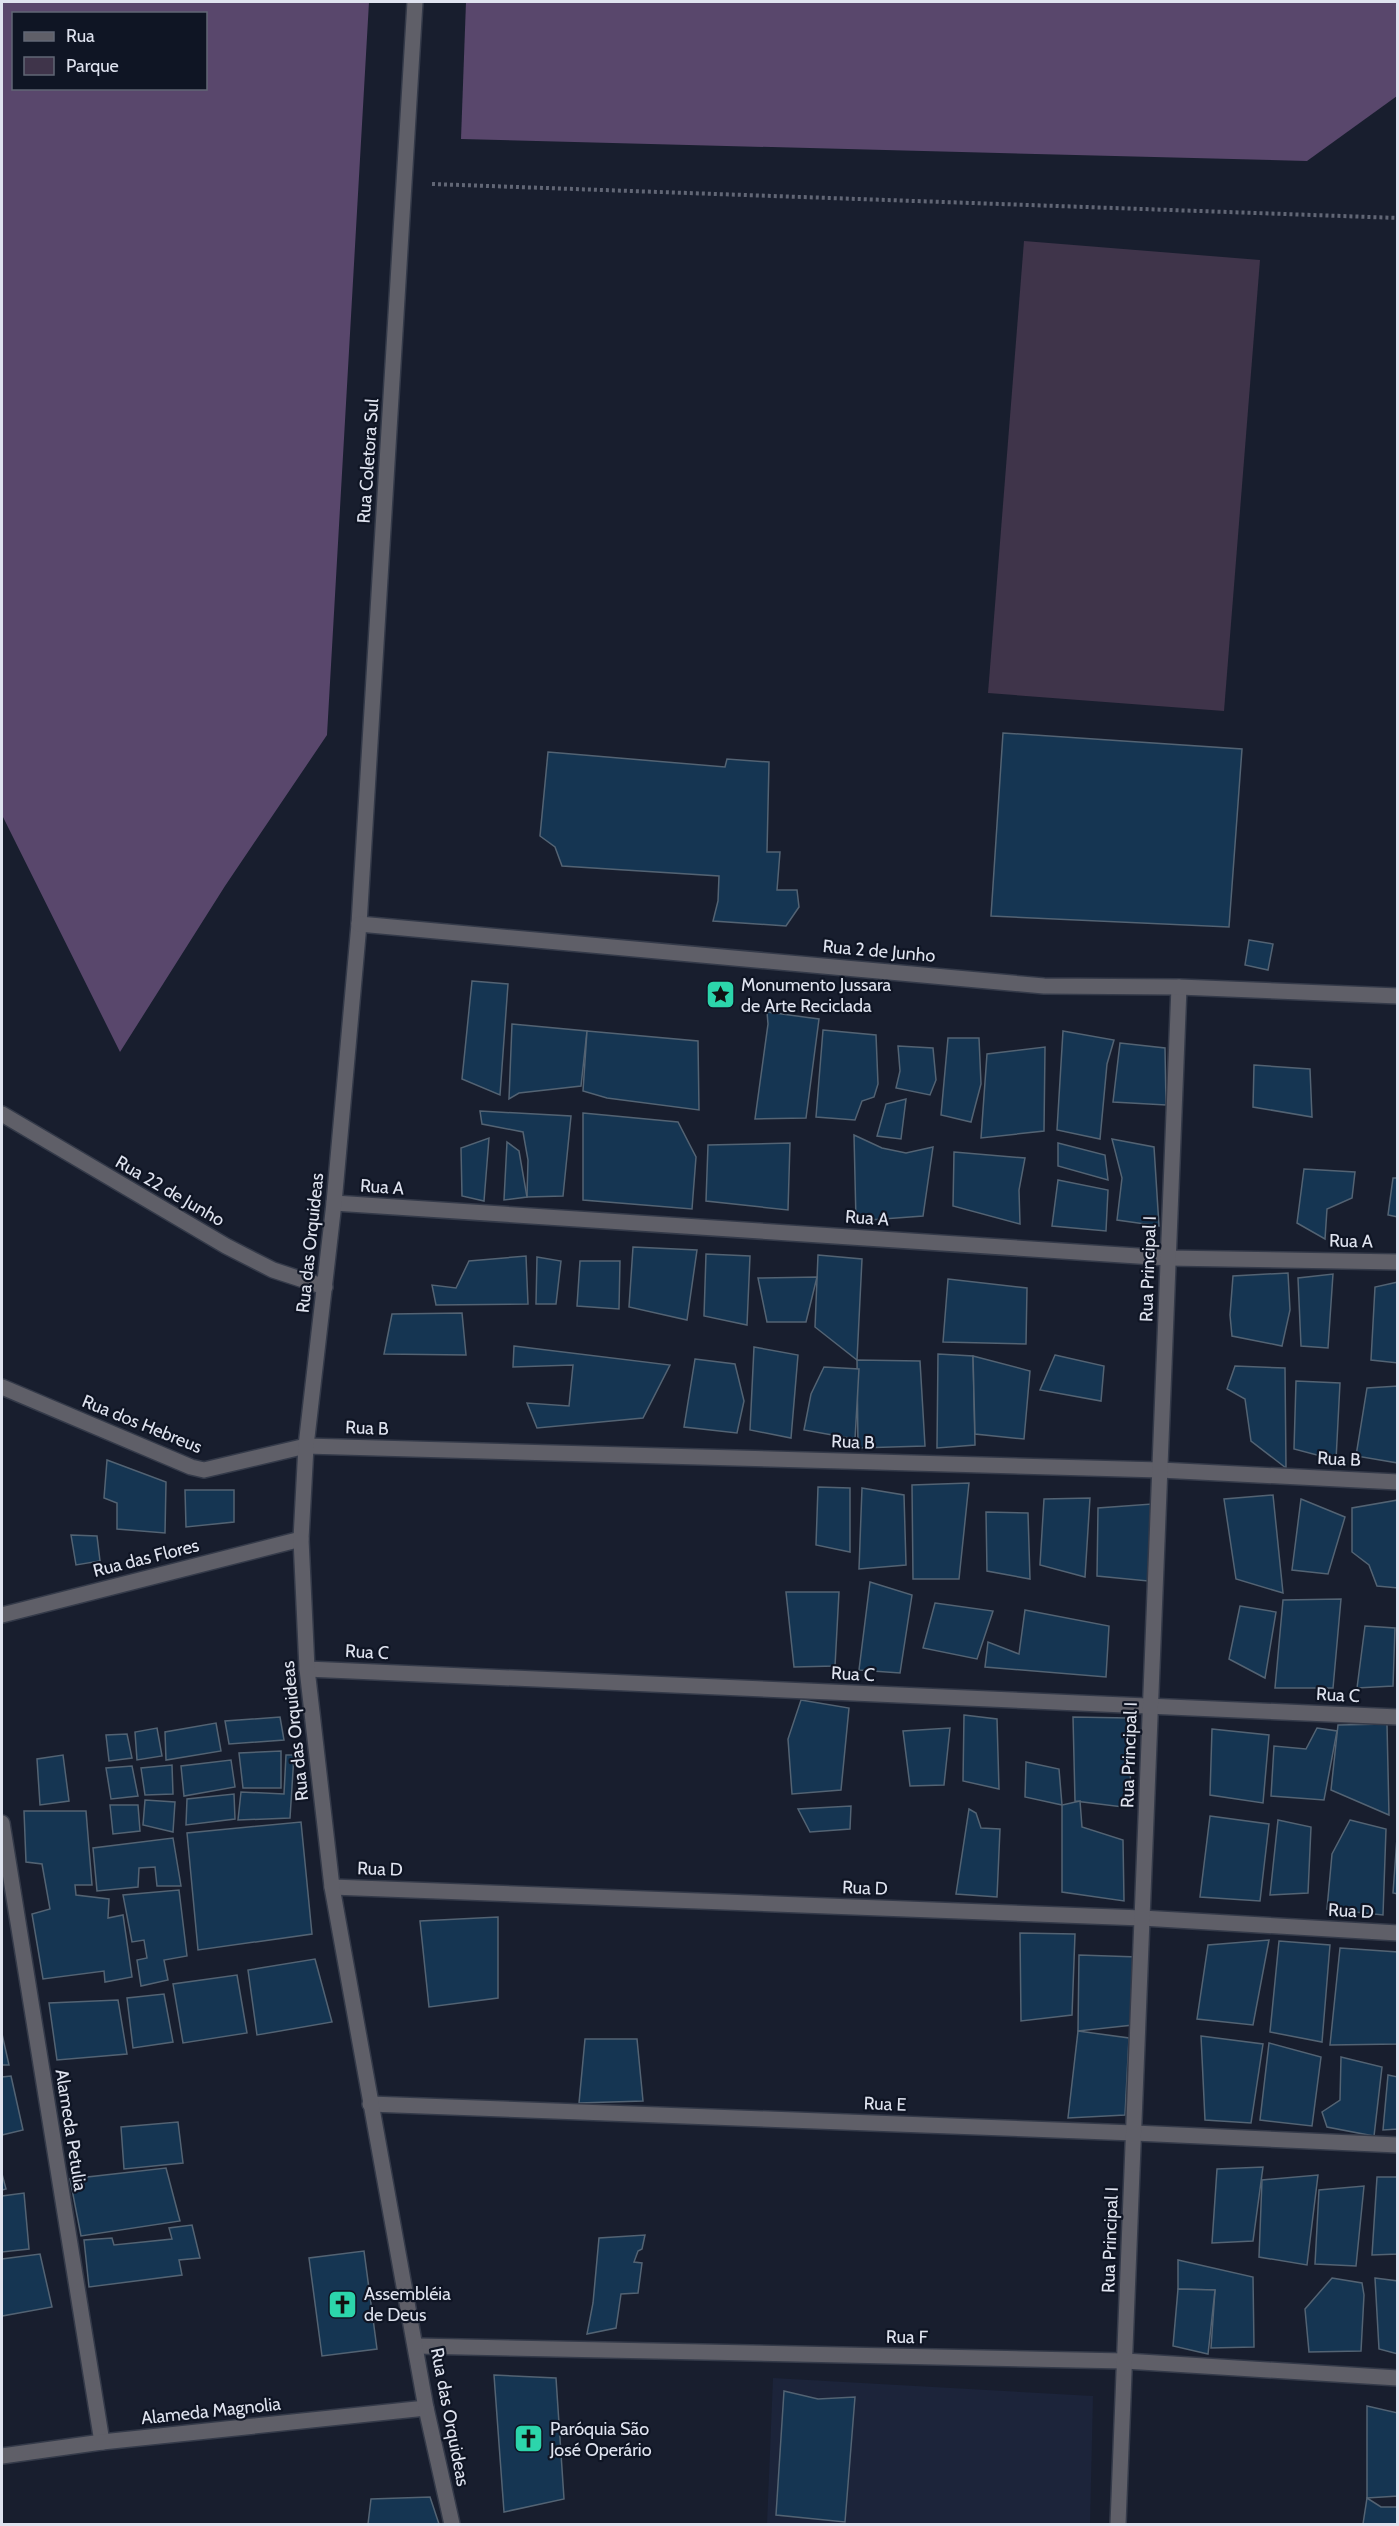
<svg xmlns="http://www.w3.org/2000/svg" width="1399" height="2526" font-family="Cabin,sans-serif">
<style>
.built{fill:#1c243a}
.green{fill:#3f344a}
.forest{fill:#59476c;fill-rule:evenodd}
.building{fill:#153552;stroke:#536373;stroke-width:1.5}
.lines{fill:none;stroke-linecap:round;stroke-linejoin:round}
.minor-casing{stroke:#343a49;stroke-width:18}
.tertiary-casing{stroke:#343a49;stroke-width:18}
.path{stroke:#616675;stroke-width:4;stroke-dasharray:3 3;stroke-linecap:butt}
.minor{stroke:#5f5f68;stroke-width:15}
.tertiary{stroke:#5f5f68;stroke-width:15}
.labels{text-anchor:middle;stroke-width:4.5;stroke-linejoin:round;paint-order:stroke}
.street-label{font-size:18px;fill:#dfe3ef;stroke:#0f1524}
.poi-label{font-size:18px;fill:#dfe3ef;stroke:#0f1524;text-anchor:start}
</style>
<rect width="100%" height="100%" fill="#181e2e"/>
<path class="built" d="M773,2378l320,18 -3,128h-323z"/>
<path class="green" d="M1024,241l236,19 -36,451 -236,-18z"/>
<g class="forest">
<path d="M2,2h367l-42,733 -102,151 -105,166 -118,-237zM14,14h192v74h-192z"/>
<path d="M466,2h931v94l-90,65 -846,-22z"/>
</g>
<g class="building">
<path d="M1003,733l239,16 -13,178 -238,-11z"/>
<path d="M548,752l177,15 2,-8 42,3 -2,90h13l-3,38h20l2,17 -13,19 -73,-5 5,-20 1,-25 -157,-10 -7,-19 -15,-11z"/>
<path d="M1249,940l24,4 -5,26 -23,-5z"/>
<path d="M472,981l36,3 -8,111 -38,-16z"/>
<path d="M767,1012l52,7 -13,99 -51,1 13,-95z"/>
<path d="M512,1024l75,7 -6,55 -62,7 -10,6z"/>
<path d="M823,1030l53,5 2,49 -4,13 -12,4 -7,19 -39,-3z"/>
<path d="M587,1031l111,10 1,69 -92,-12 -24,-7z"/>
<path d="M1063,1031l51,9 -7,24 -7,75 -43,-9z"/>
<path d="M948,1038h31l2,46 -10,38 -30,-7z"/>
<path d="M1120,1043l45,5 1,57 -53,-3z"/>
<path d="M898,1046l35,2 3,32 -6,15 -34,-7 4,-17z"/>
<path d="M1045,1047l-1,84 -63,7 6,-84z"/>
<path d="M1254,1065l56,4 2,48 -59,-10z"/>
<path d="M906,1099l-5,40 -24,-3 9,-32z"/>
<path d="M480,1111l91,5 -8,80 -36,1 1,-37 -5,-28 -41,-8z"/>
<path d="M583,1113l95,9 18,35 -4,52 -109,-9z"/>
<path d="M854,1135l28,13 24,5 27,-6 -10,69 -67,5z"/>
<path d="M489,1138l-5,63 -22,-5 -1,-48z"/>
<path d="M1112,1139l42,8 5,79 -42,-6 5,-42z"/>
<path d="M507,1142l12,9 8,46 -23,3z"/>
<path d="M790,1143l-2,67 -82,-9 2,-56z"/>
<path d="M1058,1143l47,12 3,25 -50,-14z"/>
<path d="M954,1152l71,6 -6,32 1,34 -67,-18z"/>
<path d="M1304,1169l51,3 -3,26 -25,11 -2,30 -28,-16z"/>
<path d="M1393,1178h5v39l-10,-2z"/>
<path d="M1058,1180l50,10 -2,41 -54,-5z"/>
<path d="M633,1247l64,3 -10,70 -58,-13z"/>
<path d="M706,1254l44,2 -3,69 -43,-9z"/>
<path d="M818,1255l44,4 -5,101 -42,-33z"/>
<path d="M526,1256l2,48 -92,1 -4,-20 24,3 13,-27z"/>
<path d="M537,1257l24,4 -5,43h-20z"/>
<path d="M580,1261h40l-1,48 -42,-3z"/>
<path d="M1288,1273l2,37 -8,36 -50,-10 -2,-21 3,-39z"/>
<path d="M1333,1274l-5,74 -27,-2 -3,-68z"/>
<path d="M817,1277l-11,45h-39l-9,-44z"/>
<path d="M948,1279l79,9 -1,56 -83,-2z"/>
<path d="M1398,1282v81l-27,-3 4,-73z"/>
<path d="M462,1313l4,42 -82,-1 8,-40z"/>
<path d="M514,1346l156,19 -27,53 -106,10 -10,-25 42,3 4,-41 -60,2z"/>
<path d="M754,1347l44,8 -7,83 -41,-8z"/>
<path d="M938,1354l35,2 2,89 -38,3z"/>
<path d="M1055,1355l49,11 -3,35 -61,-11z"/>
<path d="M973,1356l57,15 -6,68 -49,-5z"/>
<path d="M695,1359l40,5 9,37 -7,32 -53,-6z"/>
<path d="M857,1360l63,1 5,85 -67,2z"/>
<path d="M1235,1366l50,2 1,100 -35,-27 -6,-42 -18,-10z"/>
<path d="M824,1367l35,2 -4,70 -51,-9 7,-36z"/>
<path d="M1296,1381l44,2 -4,77 -42,-11z"/>
<path d="M1398,1386v77l-42,-7 11,-68z"/>
<path d="M107,1460l59,22 -1,51 -48,-4v-26l-13,-5z"/>
<path d="M969,1483l-10,96h-46l-1,-94z"/>
<path d="M818,1487l32,1v64l-34,-7z"/>
<path d="M862,1488l42,7 2,70 -47,4z"/>
<path d="M185,1490h49v32l-48,5z"/>
<path d="M1273,1495l10,98 -47,-14 -12,-80z"/>
<path d="M1090,1498l-5,79 -45,-12 4,-66z"/>
<path d="M1301,1499l44,18 -17,57 -36,-4z"/>
<path d="M1398,1500v88l-21,-2 -8,-21 -17,-13v-44z"/>
<path d="M1152,1504l-4,77 -51,-5 1,-68z"/>
<path d="M986,1512l42,1 2,66 -43,-8z"/>
<path d="M71,1535l26,1 3,25 -24,4z"/>
<path d="M870,1582l42,13 -12,78 -41,-3z"/>
<path d="M786,1592h53l-4,74 -41,1z"/>
<path d="M1341,1599l-8,89h-58l8,-88z"/>
<path d="M935,1603l58,8 -16,48 -54,-11z"/>
<path d="M1240,1606l36,6 -11,66 -36,-19z"/>
<path d="M1025,1610l84,16 -3,51 -121,-10 3,-25 31,12z"/>
<path d="M1365,1626l30,2 -2,58 -36,2z"/>
<path d="M801,1700l48,8 -8,82 -49,4 -4,-55z"/>
<path d="M964,1715l33,4 2,70 -36,-8z"/>
<path d="M280,1717l4,23 -55,4 -4,-23z"/>
<path d="M1073,1717l56,1 2,90 -56,-7z"/>
<path d="M216,1723l5,28 -55,9 -1,-28z"/>
<path d="M1387,1724l2,91 -58,-25 7,-65z"/>
<path d="M157,1728l5,28 -25,4 -2,-28z"/>
<path d="M950,1728l-6,57 -34,1 -7,-55z"/>
<path d="M1317,1728l20,3 -13,69 -53,-4 3,-50 32,3z"/>
<path d="M1212,1729l57,6 -6,68 -53,-8z"/>
<path d="M127,1734l5,24 -23,3 -3,-26z"/>
<path d="M281,1751v37h-38l-4,-35z"/>
<path d="M63,1755l6,46 -29,4 -3,-46z"/>
<path d="M286,1755h8l-4,63 -52,2 3,-28 43,2z"/>
<path d="M231,1760l4,27 -51,9 -3,-30z"/>
<path d="M1026,1762l33,7 3,36 -37,-8z"/>
<path d="M172,1765l1,29 -28,1 -4,-27z"/>
<path d="M132,1766l6,30 -27,3 -5,-31z"/>
<path d="M234,1794l1,25 -49,6 1,-26z"/>
<path d="M145,1800l30,2 -2,30 -30,-7z"/>
<path d="M1080,1801l2,26 41,13 1,61 -62,-9v-87z"/>
<path d="M110,1805h28l2,26 -27,3z"/>
<path d="M851,1806l-1,23 -40,3 -12,-23z"/>
<path d="M969,1809l7,4 5,15 19,1 -3,68 -41,-3z"/>
<path d="M24,1811h62l6,74h-17l1,10 33,4 -1,19 15,-3 9,62 -27,5 -1,-11 -61,8 -11,-65 18,-5 -8,-45 -16,-2z"/>
<path d="M1210,1816l59,8 -9,77 -60,-4z"/>
<path d="M1278,1820l33,7 -3,66 -38,2z"/>
<path d="M1350,1820l36,9 -3,86 -56,-6 5,-55z"/>
<path d="M301,1822l11,112 -114,16 -11,-117z"/>
<path d="M173,1838l8,48h-24l-2,-19 -16,1 -1,19 -41,4 -4,-43z"/>
<path d="M1397,1838l1,1v55l-5,-1z"/>
<path d="M179,1890l8,66 -23,4 4,20 -27,6 -4,-26 10,-2 -3,-18 -12,2 -9,-47z"/>
<path d="M498,1917v81l-69,9 -9,-86z"/>
<path d="M1020,1933l55,1 -3,81 -51,6z"/>
<path d="M1269,1940l-16,85 -56,-6 11,-74z"/>
<path d="M1279,1941l51,4 -8,97 -52,-10z"/>
<path d="M1340,1948l58,4v92l-68,1z"/>
<path d="M1079,1955l59,2 -5,68 -55,6z"/>
<path d="M315,1959l17,63 -75,13 -9,-65z"/>
<path d="M237,1975l10,58 -64,10 -10,-59z"/>
<path d="M164,1994l9,48 -40,6 -6,-50z"/>
<path d="M118,2000l9,54 -70,6 -8,-57z"/>
<path d="M1078,2031l51,7 -4,77 -57,3z"/>
<path d="M2,2034l7,31h-7z"/>
<path d="M1201,2036l62,8 -12,79 -46,-3z"/>
<path d="M585,2039h52l6,62 -64,2z"/>
<path d="M1269,2043l52,14 -9,69 -52,-6z"/>
<path d="M1341,2057l41,10 -8,69 -47,-9 -5,-15 18,-12z"/>
<path d="M1388,2075l10,2v52l-15,1z"/>
<path d="M11,2076l12,54 -21,5v-58z"/>
<path d="M178,2122l5,41 -59,6 -3,-42z"/>
<path d="M1263,2167l-10,74 -41,2 5,-74z"/>
<path d="M166,2168l14,53 -99,15 -11,-57z"/>
<path d="M2,2174l4,15 -4,1z"/>
<path d="M1318,2175l-11,90 -48,-8 3,-77z"/>
<path d="M1377,2177h21v77l-26,1z"/>
<path d="M1364,2186l-8,80 -41,-2 4,-74z"/>
<path d="M24,2193l5,56 -27,3v-56z"/>
<path d="M192,2225l8,33 -21,2 3,15 -93,12 -5,-47 28,-2 2,7 58,-6 -3,-11z"/>
<path d="M645,2235l-3,14 -4,2 -4,11 8,1 -4,30 -17,1 -5,34 -29,6 6,-31 6,-65z"/>
<path d="M364,2251l13,98 -55,7 -13,-98z"/>
<path d="M40,2254l12,53 -50,9v-57z"/>
<path d="M1178,2260l75,17 1,70 -43,1 4,-58 -37,-1z"/>
<path d="M1332,2278l30,5 2,12 -3,56 -52,1 -4,-43z"/>
<path d="M1375,2278l23,3v73l-19,-5z"/>
<path d="M1178,2289l37,1 -7,64 -35,-8z"/>
<path d="M494,2375l62,3 8,121 -60,13z"/>
<path d="M784,2391l34,8 37,-2 -10,125 -69,-7z"/>
<path d="M1367,2406l31,7v83l-31,2z"/>
<path d="M430,2497l9,27h-71l3,-25z"/>
<path d="M1367,2498l14,9h17v17h-35z"/>
</g>
<g class="lines">
<defs>
<g id="minor">
<path d="M2,1114l224,132 47,24 52,17"/>
<path d="M334,1203l834,55 230,4"/>
<path d="M2,1387l189,80 13,3 102,-24 854,24 238,12"/>
<path d="M2,1615l299,-76"/>
<path d="M307,1669l1091,48"/>
<path d="M2,1823l100,619"/>
<path d="M332,1887l810,31 256,15"/>
<path d="M370,2104l764,29 264,12"/>
<path d="M416,2346l709,15 273,17"/>
<path d="M2,2456l100,-14 324,-34"/>
<path d="M1118,2524l61,-1537"/>
</g>
<g id="tertiary">
<path d="M415,2l-56,922 -25,279 -28,243 -5,93 6,130 25,218 94,521 26,116"/>
<path d="M359,924l685,62 135,1 219,9"/>
</g>
</defs>
<use href="#minor" class="minor-casing"/>
<use href="#tertiary" class="tertiary-casing"/>
<path class="path" d="M432,184l966,34"/>
<use href="#minor" class="minor"/>
<use href="#tertiary" class="tertiary"/>
</g>
<defs>
<symbol id="sight-square" viewBox="-11 -11 22 22"><rect x="-9" y="-9" width="18" height="18" rx="4" fill="#2cd5ab" stroke="#0f1524"/><path d="M0-6L1.8-2.2L6-1.7L2.9 1.2L3.7 5.4L0 3.3L-3.7 5.4L-2.9 1.2L-6-1.7L-1.8-2.2Z" fill="#111"/></symbol>
<symbol id="church-square" viewBox="-11 -11 22 22"><rect x="-9" y="-9" width="18" height="18" rx="4" fill="#2cd5ab" stroke="#0f1524"/><path d="M-1.2-6h2.4v3.5h3.3v2.4h-3.3V6h-2.4V-.1h-3.3v-2.4h3.3Z" fill="#111"/></symbol>
</defs>
<g fill-rule="evenodd">
<use href="#sight-square" x="704" y="978" width="33" height="33"/>
<use href="#church-square" x="326" y="2288" width="33" height="33"/>
<use href="#church-square" x="512" y="2422" width="33" height="33"/>
</g>
<g class="labels">
<g class="street-label">
<text transform="translate(368 461) rotate(-86)" y="6">Rua Coletora Sul</text>
<text transform="translate(879 951) rotate(5)" y="6">Rua 2 de Junho</text>
<text transform="translate(382 1187) rotate(4)" y="6">Rua A</text>
<text transform="translate(170 1191) rotate(30)" y="6">Rua 22 de Junho</text>
<text transform="translate(867 1218) rotate(4)" y="6">Rua A</text>
<text transform="translate(1351 1241) rotate(1)" y="6">Rua A</text>
<text transform="translate(310 1243) rotate(-84)" y="6">Rua das Orquideas</text>
<text transform="translate(1148 1269) rotate(-88)" y="6">Rua Principal I</text>
<text transform="translate(142 1424) rotate(22)" y="6">Rua dos Hebreus</text>
<text transform="translate(367 1428) rotate(2)" y="6">Rua B</text>
<text transform="translate(853 1442) rotate(2)" y="6">Rua B</text>
<text transform="translate(1339 1459) rotate(3)" y="6">Rua B</text>
<text transform="translate(146 1558) rotate(-14)" y="6">Rua das Flores</text>
<text transform="translate(367 1652) rotate(3)" y="6">Rua C</text>
<text transform="translate(853 1674) rotate(3)" y="6">Rua C</text>
<text transform="translate(1338 1695) rotate(3)" y="6">Rua C</text>
<text transform="translate(295 1731) rotate(-96)" y="6">Rua das Orquideas</text>
<text transform="translate(1129 1755) rotate(-88)" y="6">Rua Principal I</text>
<text transform="translate(380 1869) rotate(2)" y="6">Rua D</text>
<text transform="translate(865 1888) rotate(2)" y="6">Rua D</text>
<text transform="translate(1351 1911) rotate(3)" y="6">Rua D</text>
<text transform="translate(885 2104) rotate(2)" y="6">Rua E</text>
<text transform="translate(71 2130) rotate(81)" y="6">Alameda Petulia</text>
<text transform="translate(1110 2240) rotate(-88)" y="6">Rua Principal I</text>
<text transform="translate(907 2337) rotate(1)" y="6">Rua F</text>
<text transform="translate(211 2411) rotate(-6)" y="6">Alameda Magnolia</text>
<text transform="translate(450 2417) rotate(79)" y="6">Rua das Orquideas</text>
</g>
<g class="poi-label">
<text x="741" y="991">Monumento Jussara<tspan x="741" dy="21">de Arte Reciclada</tspan></text>
<text x="364" y="2300">Assembléia<tspan x="364" dy="21">de Deus</tspan></text>
<text x="550" y="2435">Paróquia São<tspan x="550" dy="21">José Operário</tspan></text>
</g>
</g>
<rect width="1399" height="2526" fill="none" stroke="#dfe3ef" stroke-width="6"/>
<rect x="12" y="12" width="195" height="78" fill="#0f1524" stroke="#626775" stroke-width="1.5"/>
<rect x="24" y="32" width="30" height="9" fill="#5f5f68" stroke="#626775" stroke-width="1.5"/>
<text x="66" y="42" font-size="18" fill="#dfe3ef">Rua</text>
<rect x="24" y="57" width="30" height="18" fill="#3f344a" stroke="#626775" stroke-width="1.5"/>
<text x="66" y="72" font-size="18" fill="#dfe3ef">Parque</text>
</svg>
